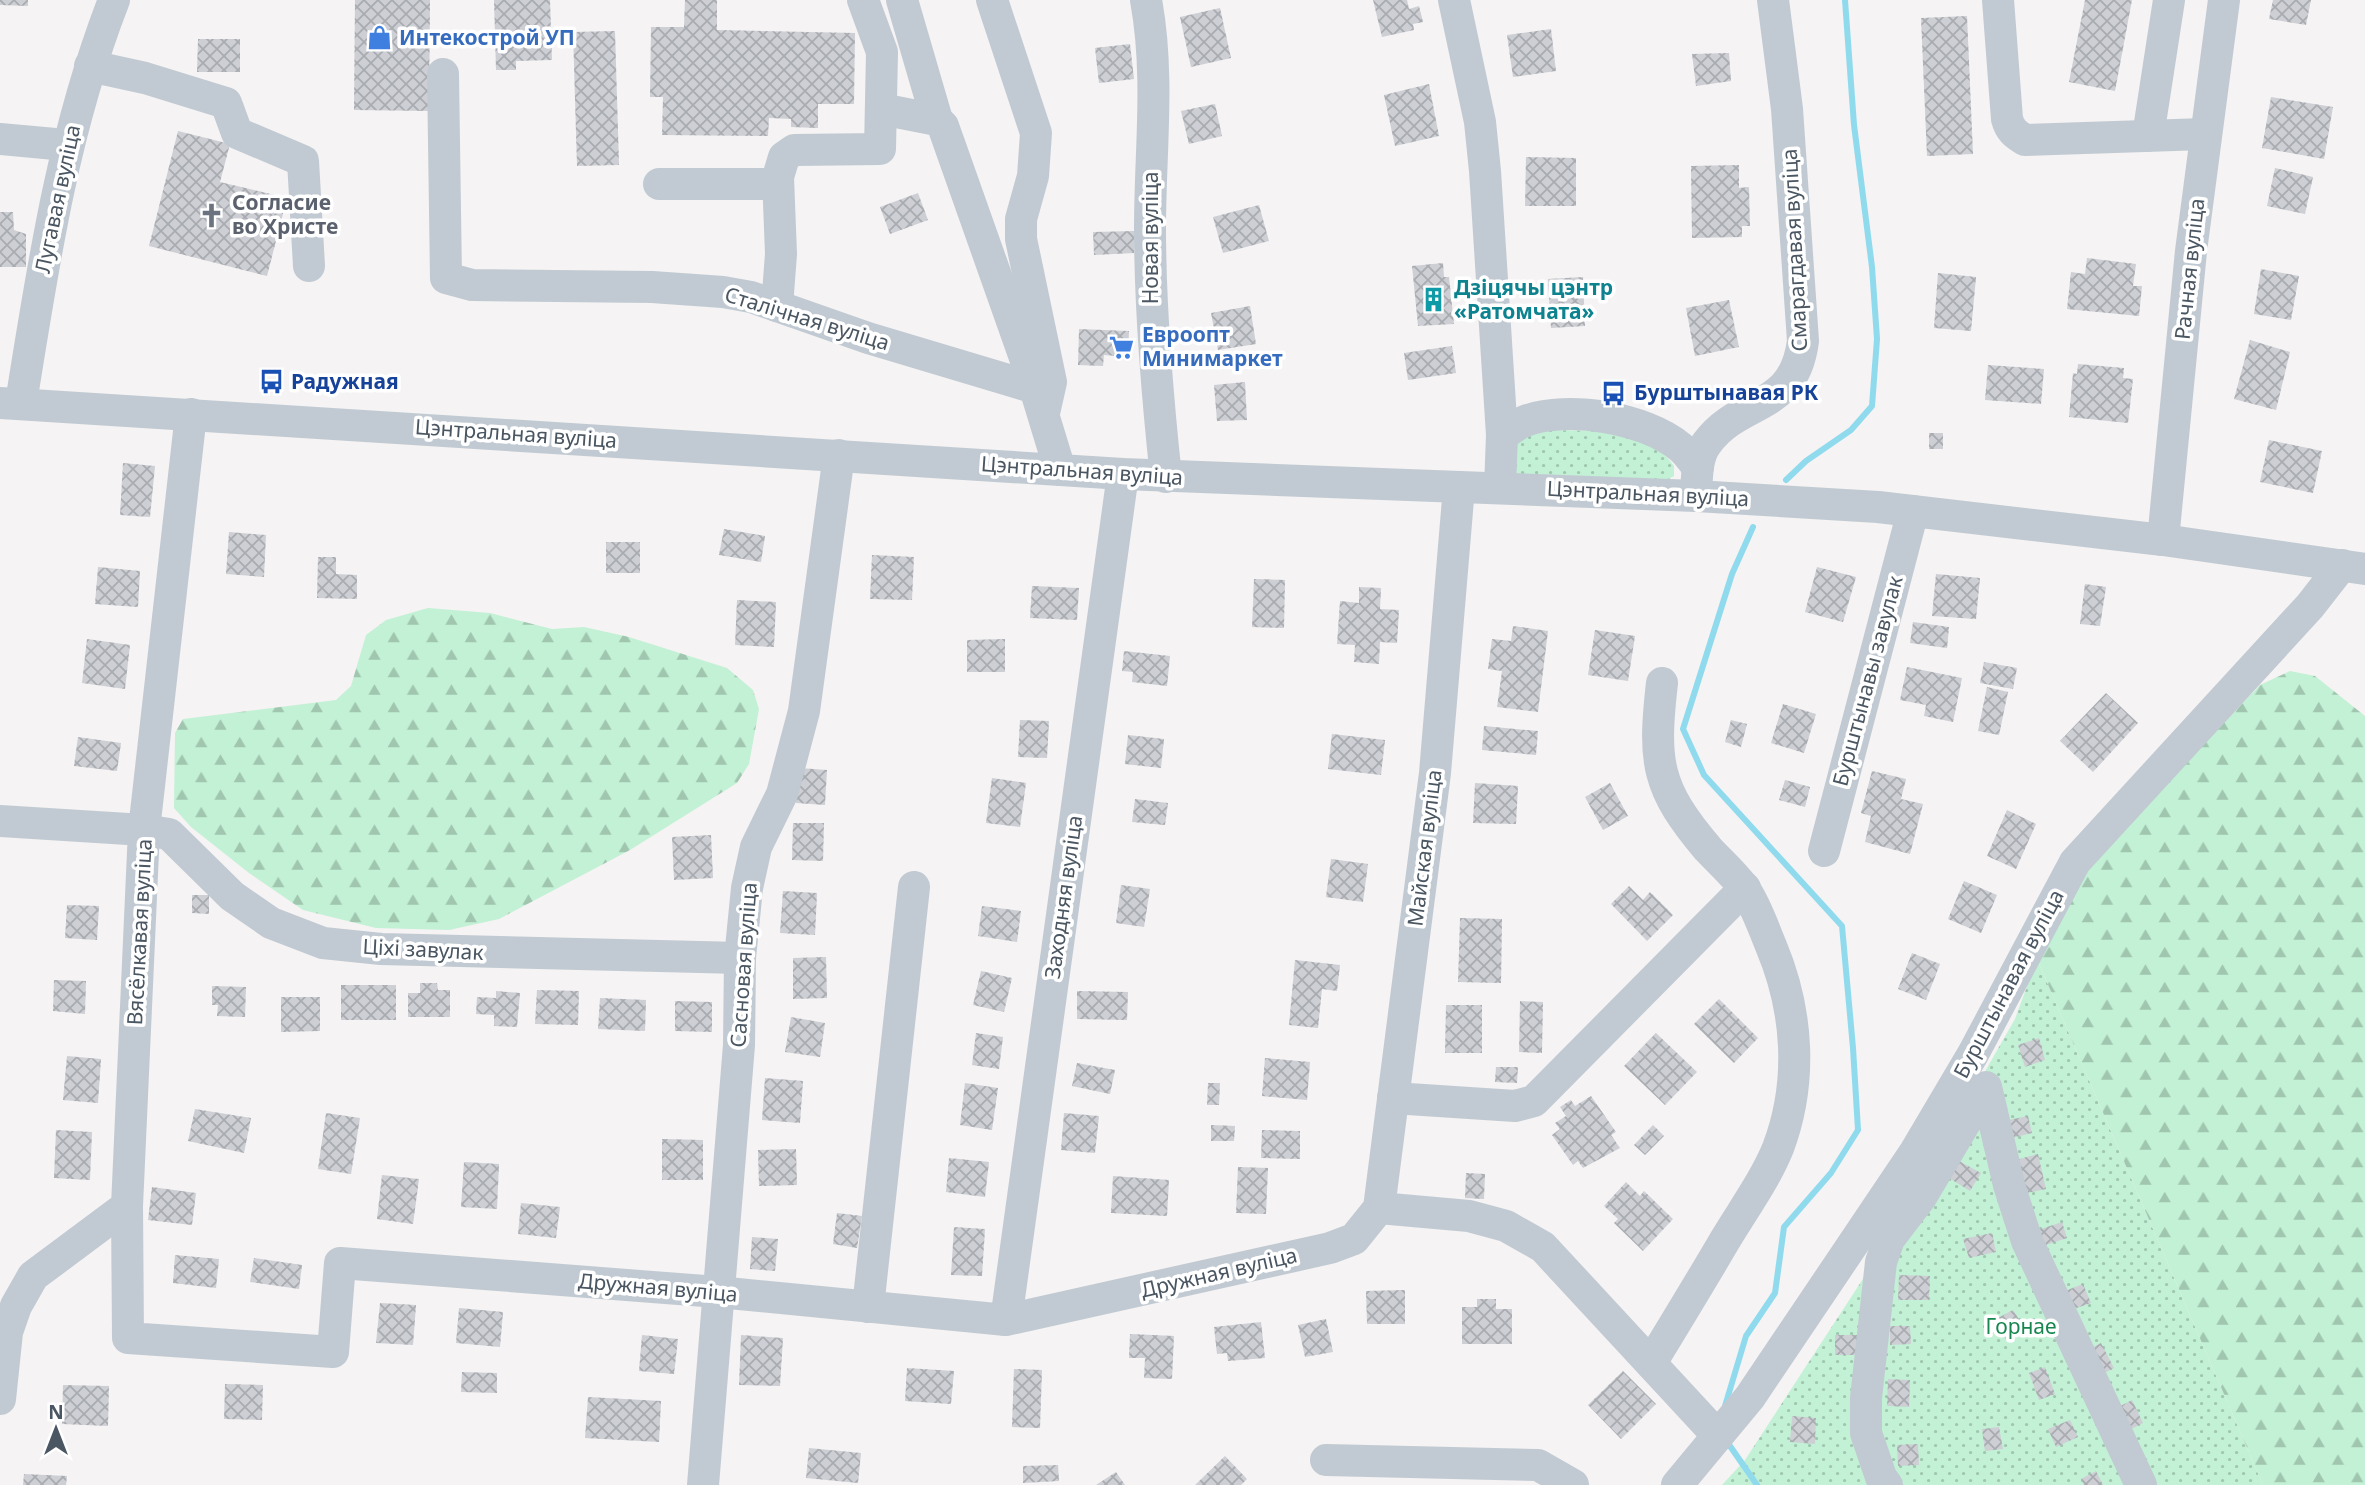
<svg xmlns="http://www.w3.org/2000/svg" width="2365" height="1485" font-family="'Noto Sans',sans-serif">
<style>
.grass{fill:url(#grass-dots)}
.forest{fill:url(#forest-firs)}
.lines{fill:none;stroke-linecap:round;stroke-linejoin:round}
.stream{stroke:#90daee;stroke-width:6}
.building{fill:url(#building-cross-hatch)}
.minor{stroke:#c1cad2;stroke-width:32}
.labels{text-anchor:middle;stroke-width:7;stroke-linejoin:round;paint-order:stroke}
.shop-label{font-size:21px;font-weight:bold;fill:#366cbe;stroke:#fff;text-anchor:start}
.street-label{font-size:21px;fill:#4a5661;stroke:#fff}
.worship-label{font-size:21px;font-weight:bold;fill:#5b616d;stroke:#fff;text-anchor:start}
.culture-label{font-size:21px;font-weight:bold;fill:#0d838f;stroke:#fff;text-anchor:start}
.transit-label{font-size:21px;font-weight:bold;fill:#164399;stroke:#fff;text-anchor:start}
.park-label{font-size:21px;fill:#17864f;stroke:#fff}
</style>
<defs>
<pattern id="grass-dots" width="8" height="8" patternUnits="userSpaceOnUse" patternTransform="scale(1.75)"><rect width="8" height="8" fill="#c3f1d5"/><path d="M2 2h.1M6 6h.1" fill="none" stroke="#a0c6b0" stroke-width="1.8" stroke-linecap="round"/></pattern>
<pattern id="forest-firs" width="22" height="20" patternUnits="userSpaceOnUse" patternTransform="scale(1.75)"><rect width="22" height="20" fill="#c3f1d5"/><path d="M5 1l3.5 6h-7zM16 11l3.5 6h-7z" fill="#a0c6b0"/></pattern>
<pattern id="building-cross-hatch" width="8" height="8" patternUnits="userSpaceOnUse" patternTransform="scale(1.75)"><rect width="8" height="8" fill="#cdcfd5"/><path d="M0 0l8 8M0 8l8-8" fill="none" stroke="#a8abb0"/></pattern>
</defs>
<rect width="100%" height="100%" fill="#f5f3f3"/>
<g class="grass">
<path d="M1554,430c41,1 94,-2 120,36v10l-7,4 -150,-6 -5,-6 4,-30z"/>
<path d="M2037,959l226,526h-541l23,-25 144,-221 126,-220z"/>
</g>
<g class="forest">
<path d="M428,608l62,5 62,16 32,-2 45,10 98,31 26,22 6,19 -10,55 -12,19 -107,67 -131,69 -50,11 -73,-2 -73,-18 -54,-37 -58,-46 -17,-19 1,-75 8,-14 153,-19 15,-14 15,-51 20,-15z"/>
<path d="M2290,671l25,5 50,40v769h-102l-226,-526 51,-94 172,-180z"/>
</g>
<g class="lines">
<g class="stream">
<path d="M1786,480l20,-19 45,-31 21,-24 5,-67 -5,-72 -18,-142 -9,-125"/>
<path d="M1725,1406l21,-70 29,-43 9,-66 47,-54 27,-43 -5,-82 -11,-122 -138,-151 -21,-46 49,-155 21,-47"/>
<path d="M1730,1446l27,39"/>
</g>
</g>
<g class="building">
<path d="M0,0h28v6l-28,-1z"/>
<path d="M355,0h75l-1,111 -75,-1z"/>
<path d="M494,0h56l2,60 -36,1v9h-20z"/>
<path d="M685,0h32v30l138,3 -1,71h-36v24l-27,-1v-8l-22,-1 -1,18 -106,-1 1,-38h-13l1,-70h33z"/>
<path d="M1373,0h34l2,9 10,-3 4,16 -10,2 1,6 -32,7z"/>
<path d="M2085,0h47l-17,91 -46,-9z"/>
<path d="M2273,0h38l-5,25 -37,-6z"/>
<path d="M1220,8l11,50 -40,9 -11,-50z"/>
<path d="M1967,16l6,138 -46,2 -6,-138z"/>
<path d="M1551,29l5,42 -43,6 -6,-42z"/>
<path d="M615,31l4,134 -42,1 -4,-134z"/>
<path d="M198,39h42v33h-43z"/>
<path d="M1130,44l4,35 -35,4 -4,-35z"/>
<path d="M1729,53l2,28 -35,5 -4,-32z"/>
<path d="M1429,84l10,52 -44,10 -11,-51z"/>
<path d="M2271,97l62,10 -9,52 -62,-11z"/>
<path d="M1215,104l7,32 -33,8 -8,-33z"/>
<path d="M178,131l52,13 -10,38 67,16 -20,78 -118,-30z"/>
<path d="M1526,157l50,1v48h-51z"/>
<path d="M1739,165v23l10,-1 1,39h-8v11l-50,1 -1,-72z"/>
<path d="M2275,168l38,9 -8,37 -38,-8z"/>
<path d="M918,193l10,27 -38,14 -10,-27z"/>
<path d="M1259,205l10,36 -46,12 -10,-36z"/>
<path d="M0,212h13l1,18 12,4v33h-26z"/>
<path d="M1134,231v22l-40,2 -1,-23z"/>
<path d="M2087,258l49,6 -3,22h9l-3,30 -72,-7 4,-37 14,2z"/>
<path d="M1443,263l1,14h5l5,47 -36,2 -6,-60z"/>
<path d="M2261,269l38,7 -8,44 -37,-6z"/>
<path d="M1938,273l38,4 -5,54 -37,-3z"/>
<path d="M1583,277l2,49 -34,2 -3,-49z"/>
<path d="M1729,300l10,47 -44,9 -9,-48z"/>
<path d="M1250,306l6,38 -38,6 -7,-37z"/>
<path d="M1079,329l50,2 -1,26 -24,-2 -1,11 -25,-1z"/>
<path d="M2250,340l40,12 -14,58 -42,-11z"/>
<path d="M1452,346l4,27 -48,7 -4,-27z"/>
<path d="M2078,364l46,4 -1,10 10,1 -5,44 -59,-6 4,-44 4,1z"/>
<path d="M1988,365l56,4 -3,35 -56,-4z"/>
<path d="M1245,382l2,38 -30,1 -3,-36z"/>
<rect x="1929" y="433" width="14" height="16"/>
<path d="M2269,440l53,11 -9,42 -53,-11z"/>
<path d="M123,463l32,3 -5,51 -30,-2z"/>
<path d="M724,529l41,7 -4,26 -42,-7z"/>
<path d="M229,532l37,3 -2,42 -38,-3z"/>
<rect x="606" y="542" width="34" height="31"/>
<path d="M872,555l42,2 -2,43 -42,-1z"/>
<path d="M318,557h18v17l21,1v24l-40,-1z"/>
<path d="M98,567l42,4 -2,36 -43,-3z"/>
<path d="M1817,567l39,10 -13,45 -38,-10z"/>
<path d="M1936,574l44,4 -4,41 -44,-3z"/>
<path d="M1254,579l31,1 -1,48 -32,-1z"/>
<path d="M2085,584l21,3 -6,39 -20,-2z"/>
<path d="M1032,586l47,2 -2,32 -47,-2z"/>
<path d="M1359,587l22,1 -1,21 19,1 -2,33 -17,-1 -1,22 -25,-2 1,-17 -18,-1 3,-43 19,2z"/>
<path d="M737,600l39,2 -2,45 -39,-2z"/>
<path d="M1913,622l36,5 -2,21 -37,-5z"/>
<path d="M1513,626l35,5 -10,81 -41,-5 5,-36 -14,-2 4,-30 19,2z"/>
<path d="M1595,630l40,6 -7,45 -40,-6z"/>
<path d="M87,639l43,6 -5,44 -43,-6z"/>
<path d="M1005,639v33h-38v-32z"/>
<path d="M1124,651l46,5 -3,30 -35,-4 1,-10 -11,-1z"/>
<path d="M1984,662l33,6 -4,21 -33,-6z"/>
<path d="M1907,667l55,11 -9,44 -29,-6 2,-11 -26,-5z"/>
<path d="M1987,687l21,5 -9,43 -21,-4z"/>
<path d="M2106,693l32,30 -45,49 -33,-31z"/>
<path d="M1783,704l33,10 -12,39 -33,-10z"/>
<path d="M1020,720l29,1 -2,37 -29,-1z"/>
<path d="M1731,720l16,4 -6,23 -16,-5z"/>
<path d="M1484,726l54,5 -2,24 -54,-5z"/>
<path d="M1332,734l53,6 -4,35 -53,-6z"/>
<path d="M1128,735l36,4 -3,29 -36,-4z"/>
<path d="M78,737l43,6 -4,28 -43,-5z"/>
<path d="M799,768l28,2 -2,35 -29,-2z"/>
<path d="M1872,771l34,8 -5,20 22,5 -13,50 -45,-12 6,-26 -10,-3z"/>
<path d="M992,778l34,5 -6,44 -34,-4z"/>
<path d="M1785,780l25,7 -5,20 -26,-7z"/>
<path d="M1475,783l43,3 -2,38 -43,-1z"/>
<path d="M1610,783l18,33 -25,14 -18,-33z"/>
<path d="M1135,799l33,4 -3,22 -33,-3z"/>
<path d="M2007,810l29,14 -20,45 -29,-13z"/>
<path d="M793,823h31l-1,38 -31,-1z"/>
<path d="M711,835l2,43 -39,2 -2,-43z"/>
<path d="M1331,859l37,5 -5,38 -37,-5z"/>
<path d="M1964,881l33,14 -16,38 -33,-14z"/>
<path d="M1121,885l29,4 -6,38 -28,-4z"/>
<path d="M1629,886l14,14 7,-8 23,23 -26,26 -36,-37z"/>
<path d="M783,891l34,2 -2,42 -35,-2z"/>
<path d="M192,895h17v19l-17,-1z"/>
<path d="M67,905l32,1 -2,34 -32,-2z"/>
<path d="M982,906l39,5 -4,31 -39,-6z"/>
<path d="M1460,918l42,1 -1,64 -43,-1z"/>
<path d="M1912,953l28,11 -14,36 -28,-11z"/>
<path d="M826,957l1,41 -34,1v-41z"/>
<path d="M1295,960l45,5 -3,26 -15,-2 -4,39 -29,-3z"/>
<path d="M981,971l31,7 -8,34 -31,-7z"/>
<path d="M54,980l32,1 -1,33 -32,-3z"/>
<path d="M420,983h17l1,7h12v27h-42v-24h12z"/>
<rect x="341" y="985" width="55" height="35"/>
<path d="M212,986l34,1 -1,30 -28,-1 1,-11h-6z"/>
<path d="M537,990l42,1 -1,34 -43,-1z"/>
<path d="M496,991l24,2 -3,34 -23,-1v-11l-18,-1 1,-17 19,1z"/>
<path d="M1077,991l51,1 -1,28 -50,-1z"/>
<path d="M281,997h39v34l-39,1z"/>
<path d="M600,998l46,2 -1,31 -47,-2z"/>
<path d="M1719,999l39,39 -24,25 -40,-39z"/>
<path d="M675,1001l37,1v30l-37,-1z"/>
<path d="M1520,1001l23,1 -1,51 -23,-1z"/>
<path d="M1446,1005h36v48h-37z"/>
<path d="M791,1017l34,6 -5,34 -35,-5z"/>
<path d="M976,1033l27,4 -4,32 -27,-4z"/>
<path d="M1656,1033l41,39 -32,33 -41,-39z"/>
<path d="M2039,1038l6,22 -20,7 -7,-22z"/>
<path d="M67,1056l34,3 -3,44 -35,-3z"/>
<path d="M1265,1058l45,4 -3,38 -45,-4z"/>
<path d="M1077,1063l38,7 -5,24 -38,-8z"/>
<path d="M1496,1067h22l-1,16 -22,-1z"/>
<path d="M765,1078l38,3 -3,42 -38,-3z"/>
<path d="M965,1083l33,5 -6,42 -32,-5z"/>
<path d="M1208,1083h12l-1,22h-12z"/>
<path d="M1591,1096l25,36 -5,3 9,13 -37,20 -5,-7 -5,4 -21,-30 8,-6 -5,-6 11,-7 -6,-9 11,-7 4,6z"/>
<path d="M195,1109l56,9 -7,35 -56,-12z"/>
<path d="M326,1113l34,5 -9,56 -33,-5z"/>
<path d="M1064,1113l35,3 -4,37 -34,-3z"/>
<path d="M2028,1116l4,17 -24,6 -4,-18z"/>
<path d="M1211,1125l24,1 -1,15h-23z"/>
<path d="M1653,1125l11,11 -19,19 -11,-10z"/>
<path d="M56,1130l36,2 -2,48 -36,-2z"/>
<path d="M1262,1130l38,1v28l-39,-1z"/>
<path d="M662,1139l41,1v40h-41z"/>
<path d="M796,1149l1,36 -38,1 -1,-36z"/>
<path d="M2038,1154l8,35 -28,6 -9,-33z"/>
<path d="M949,1158l40,4 -4,35 -39,-5z"/>
<path d="M1959,1161l22,12 -11,18 -21,-13z"/>
<path d="M464,1162l35,2 -2,45 -36,-2z"/>
<path d="M1238,1167l30,1 -2,46 -30,-1z"/>
<path d="M1466,1173l19,1 -1,25 -19,-1z"/>
<path d="M382,1175l37,4 -6,45 -36,-5z"/>
<path d="M1113,1176l56,4 -2,36 -56,-3z"/>
<path d="M1626,1182l14,14 4,-5 29,28 -30,32 -29,-28 4,-4 -14,-13z"/>
<path d="M152,1187l44,6 -4,32 -44,-5z"/>
<path d="M521,1203l39,4 -4,31 -38,-4z"/>
<path d="M837,1213l25,3 -5,32 -24,-4z"/>
<path d="M2062,1222l5,16 -30,10 -5,-16z"/>
<path d="M954,1227l31,2 -3,47 -31,-1z"/>
<path d="M1992,1233l4,19 -27,6 -6,-19z"/>
<path d="M752,1237l26,2 -3,32 -25,-2z"/>
<path d="M175,1255l44,4 -3,29 -43,-5z"/>
<path d="M254,1258l48,7 -3,24 -49,-7z"/>
<path d="M1899,1275l31,1 -1,24h-31z"/>
<path d="M2083,1284l8,19 -26,9 -8,-18z"/>
<path d="M1405,1290v34h-38l-1,-33z"/>
<path d="M1477,1299h19v10h16v35h-50v-37h15z"/>
<path d="M380,1303l36,2 -3,40 -37,-2z"/>
<path d="M459,1308l44,4 -3,35 -44,-4z"/>
<path d="M2013,1310l12,19 -19,11 -12,-20z"/>
<path d="M1326,1319l7,33 -28,5 -7,-32z"/>
<path d="M1261,1322l4,36 -37,3 -1,-8 -10,1 -3,-27z"/>
<path d="M1890,1326h20l1,18 -21,1z"/>
<path d="M1130,1334l44,2 -2,43 -28,-1 1,-20h-16z"/>
<path d="M642,1335l36,4 -4,35 -35,-3z"/>
<path d="M741,1335l42,3 -3,48 -41,-1z"/>
<rect x="1835" y="1335" width="22" height="20"/>
<path d="M2101,1343l13,25 -19,10 -13,-25z"/>
<path d="M2045,1367l10,27 -16,6 -10,-27z"/>
<path d="M907,1368l47,3 -3,33 -46,-3z"/>
<path d="M1014,1369l28,1 -2,58 -28,-1z"/>
<path d="M1623,1371l33,33 -35,35 -33,-34z"/>
<path d="M462,1372l35,1v20l-36,-1z"/>
<path d="M1888,1379l22,1 -1,27 -22,-1z"/>
<path d="M225,1384l38,1 -1,35 -38,-1z"/>
<path d="M63,1385l46,1 -1,40 -46,-2z"/>
<path d="M588,1397l73,4 -2,41 -74,-4z"/>
<path d="M2132,1400l11,23 -19,10 -11,-23z"/>
<path d="M1792,1416l24,2 -1,26 -25,-2z"/>
<path d="M2070,1420l8,17 -22,10 -8,-18z"/>
<path d="M1999,1427l4,22 -18,2 -3,-22z"/>
<path d="M1918,1444l1,21 -21,1 -1,-21z"/>
<path d="M809,1448l52,5 -3,30 -52,-5z"/>
<path d="M1225,1456l22,23 -6,6h-46z"/>
<path d="M1058,1465l1,16 -36,2v-17z"/>
<path d="M2096,1471l7,14h-19l-3,-6z"/>
<path d="M1116,1472l9,13h-29z"/>
<path d="M24,1474l43,2 -1,9h-43z"/>
</g>
<g class="lines">
<g class="minor">
<path d="M902,0l35,120"/>
<path d="M992,0l44,133 -3,43 -12,43v20l30,143 -7,31"/>
<path d="M1146,0c14,76 4,151 4,228 0,84 7,165 16,249"/>
<path d="M1454,0l26,122 5,49 17,264 -2,53"/>
<path d="M1998,0l9,119c3,11 8,15 18,21l180,-6"/>
<path d="M90,66l55,12 81,25 11,30 66,28 6,105"/>
<path d="M443,74l3,204 26,7 180,2 71,5 28,5 117,41 167,50 25,82"/>
<path d="M881,109l56,11 6,6 92,260"/>
<path d="M2148,136l21,-136"/>
<path d="M0,139l66,6"/>
<path d="M659,184h119"/>
<path d="M777,306l4,-52 -3,-77 6,-20 10,-7 86,-1 2,-97 -19,-52"/>
<path d="M0,403l1123,71 573,22 182,11 285,33 202,29"/>
<path d="M21,403c22,-138 42,-272 93,-403"/>
<path d="M1502,435c7,-4 15,-11 23,-14 43,-16 120,-3 155,26 7,5 12,14 18,20"/>
<path d="M1696,496c1,-17 0,-39 11,-53 33,-45 87,-31 96,-102l-16,-232 -14,-109"/>
<path d="M2163,540l28,-289 33,-251"/>
<path d="M0,821l144,9 25,4 63,62 39,27 52,20 58,6 359,9"/>
<path d="M1824,851l89,-340"/>
<path d="M1393,1098l122,8 19,-5 211,-213"/>
<path d="M127,1206l1,132 205,14 7,-89 378,29 288,28 324,-72 24,-9 25,-31 56,-435 24,-286"/>
<path d="M1379,1208l90,8 37,10 37,21 175,189"/>
<path d="M868,1307l46,-420"/>
<path d="M1006,1320l117,-846"/>
<path d="M1651,1363c25,-41 50,-82 74,-123 18,-30 40,-60 53,-92 25,-66 20,-138 -7,-202 -8,-19 -15,-41 -27,-58 -10,-14 -24,-26 -36,-39 -52,-61 -55,-87 -46,-166"/>
<path d="M0,1399l7,-67 9,-26 17,-30 94,-70 17,-376 47,-416"/>
<path d="M1326,1460l212,5 35,20"/>
<path d="M703,1485l36,-440 1,-87 7,-70 9,-41 26,-53 22,-83 35,-256"/>
<path d="M1677,1485l73,-88 165,-245 58,-98 102,-192 235,-256 32,-41"/>
<path d="M1887,1485l-6,-8 -15,-44v-35l15,-136 8,-23 32,-42 65,-110 23,98 18,56 114,244"/>
</g>
</g>
<defs>
<symbol id="shop-bare" viewBox="-9 -9 18 18"><path d="M-5-2.5h2.3a2.7 3.5 0 0 1 5.4 0H5L5.5 6h-11ZM-1.5-2.5h3a1.5 2.3 0 0 0-3 0Z" fill="#3f7fe0" stroke="#fff" stroke-width="2.5" paint-order="stroke"/></symbol>
<symbol id="church-bare" viewBox="-9 -9 18 18"><path d="M-1.2-6h2.4v3.5h3.3v2.4h-3.3V6h-2.4V-.1h-3.3v-2.4h3.3Z" fill="#6b7280" stroke="#fff" stroke-width="2.5" paint-order="stroke"/></symbol>
<symbol id="building-bare" viewBox="-9 -9 18 18"><path d="M-4-6H4V6H1V3H-1V6H-4ZM-2.5-4.3h1.7v1.8h-1.7ZM.8-4.3h1.7v1.8H.8ZM-2.5-1h1.7V.8h-1.7ZM.8-1h1.7V.8H.8Z" fill="#0f9aa8" stroke="#fff" stroke-width="2.5" paint-order="stroke"/></symbol>
<symbol id="supermarket-bare" viewBox="-9 -9 18 18"><path d="M-6-5.5h2.5l.6 2H6L4.5 2H-2.5L-4.4-4H-6ZM-1.5 3.2a1.3 1.3 0 1 0 .1 0ZM3 3.2a1.3 1.3 0 1 0 .1 0Z" fill="#3f7fe0" stroke="#fff" stroke-width="2.5" paint-order="stroke"/></symbol>
<symbol id="bus-bare" viewBox="-9 -9 18 18"><path d="M-5-6H5V4H4V6H2V4H-2V6H-4V4H-5ZM-3.5-4V0h7V-4ZM-3.5 1.2v1.5H-2V1.2ZM2 1.2v1.5H3.5V1.2Z" fill="#1a4fb4" stroke="#fff" stroke-width="2.5" paint-order="stroke"/></symbol>
</defs>
<g fill-rule="evenodd">
<use href="#shop-bare" x="362" y="20" width="35" height="35"/>
<use href="#church-bare" x="194" y="198" width="35" height="35"/>
<use href="#building-bare" x="1416" y="282" width="35" height="35"/>
<use href="#supermarket-bare" x="1104" y="330" width="35" height="35"/>
<use href="#bus-bare" x="254" y="364" width="35" height="35"/>
<use href="#bus-bare" x="1596" y="376" width="35" height="35"/>
</g>
<g class="labels">
<g class="shop-label">
<text x="399" y="45">Интекострой УП</text>
<text x="1142" y="342">Евроопт<tspan x="1142" dy="24">Минимаркет</tspan></text>
</g>
<g class="street-label">
<text transform="translate(58 199) rotate(-78)" y="7">Лугавая вуліца</text>
<text transform="translate(1151 238) rotate(-90)" y="7">Новая вуліца</text>
<text transform="translate(1795 250) rotate(-93)" y="7">Смарагдавая вуліца</text>
<text transform="translate(2190 269) rotate(-84)" y="7">Рачная вуліца</text>
<text transform="translate(807 319) rotate(17)" y="7">Сталічная вуліца</text>
<text transform="translate(516 434) rotate(4)" y="7">Цэнтральная вуліца</text>
<text transform="translate(1082 471) rotate(4)" y="7">Цэнтральная вуліца</text>
<text transform="translate(1648 494) rotate(3)" y="7">Цэнтральная вуліца</text>
<text transform="translate(1868 681) rotate(-75)" y="7">Бурштынавы завулак</text>
<text transform="translate(1425 848) rotate(-83)" y="7">Майская вуліца</text>
<text transform="translate(1064 897) rotate(-82)" y="7">Заходняя вуліца</text>
<text transform="translate(140 932) rotate(-87)" y="7">Вясёлкавая вуліца</text>
<text transform="translate(423 950) rotate(3)" y="7">Ціхі завулак</text>
<text transform="translate(744 965) rotate(-86)" y="7">Сасновая вуліца</text>
<text transform="translate(2009 984) rotate(-62)" y="7">Бурштынавая вуліца</text>
<text transform="translate(1219 1273) rotate(-13)" y="7">Дружная вуліца</text>
<text transform="translate(658 1288) rotate(5)" y="7">Дружная вуліца</text>
</g>
<g class="worship-label">
<text x="232" y="210">Согласие<tspan x="232" dy="24">во Христе</tspan></text>
</g>
<g class="culture-label">
<text x="1454" y="295">Дзіцячы цэнтр<tspan x="1454" dy="24">«Ратомчата»</tspan></text>
</g>
<g class="transit-label">
<text x="291" y="389">Радужная</text>
<text x="1634" y="400">Бурштынавая РК</text>
</g>
<g class="park-label">
<text x="2021" y="1334">Горнае</text>
</g>
</g>
<g transform="translate(56 1429)" stroke="#ffffff" stroke-width="5" paint-order="stroke">
<path d="M0-5L12 26L0 18L-12 26Z" fill="#4a5661"/>
<text y="-10" font-size="19" font-weight="bold" text-anchor="middle" fill="#4a5661">N</text>
</g>
</svg>
